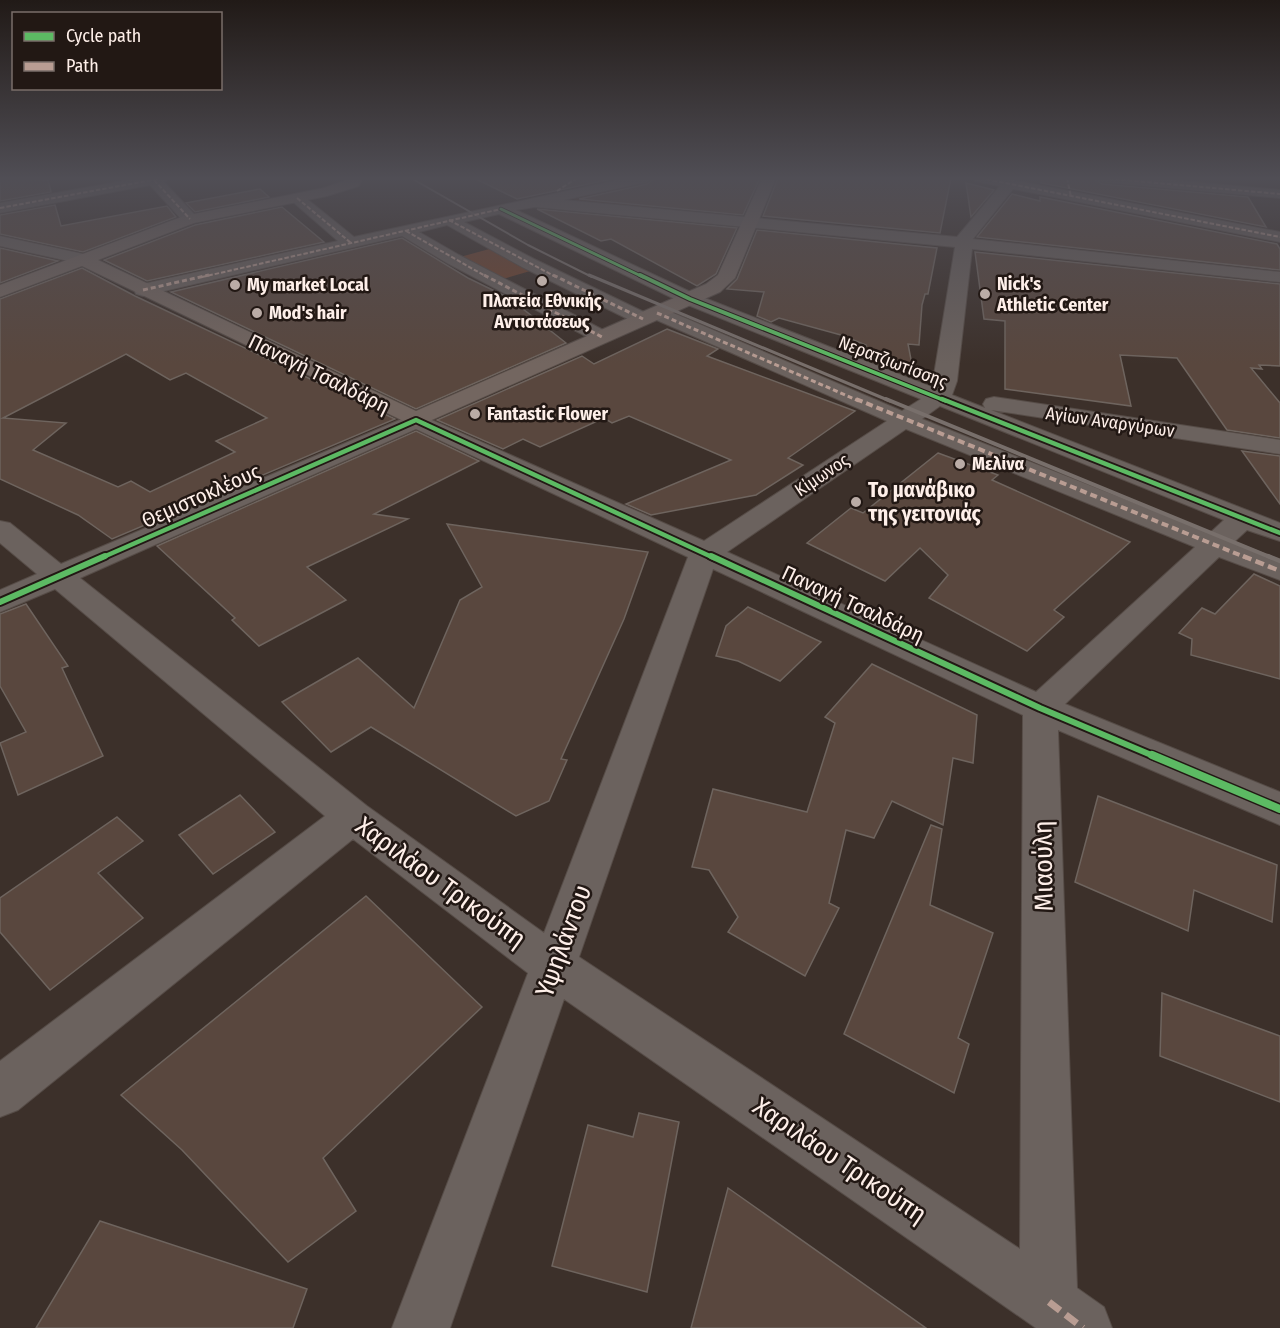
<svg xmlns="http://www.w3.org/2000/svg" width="1280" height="1328" font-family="'Fira Sans Condensed',sans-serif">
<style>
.built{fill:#4c3225}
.green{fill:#70422c}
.building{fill:#59473e;stroke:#6e645e;stroke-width:1.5;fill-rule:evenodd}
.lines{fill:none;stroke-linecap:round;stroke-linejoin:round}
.minor-casing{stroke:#564c47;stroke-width:2}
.major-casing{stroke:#564c47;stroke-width:2}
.minor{fill:#6b625e;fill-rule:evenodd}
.major{fill:#736660;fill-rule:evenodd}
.rail-far3{stroke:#786f6b;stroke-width:2}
.rail-far2{stroke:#786f6b;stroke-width:3}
.rail-far1{stroke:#786f6b;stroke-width:4}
.rail{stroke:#786f6b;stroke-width:4.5}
.quiet-far4{stroke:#b99d93;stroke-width:2;stroke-dasharray:4.5 2;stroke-linecap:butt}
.quiet-far3{stroke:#b99d93;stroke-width:3;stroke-dasharray:5 3;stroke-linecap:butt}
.quiet-far2{stroke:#b99d93;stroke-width:4;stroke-dasharray:7 4;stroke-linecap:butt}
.quiet-far1{stroke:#b99d93;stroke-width:4.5;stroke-dasharray:9 4.5;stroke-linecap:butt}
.quiet{stroke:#b99d93;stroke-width:7;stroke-dasharray:14 7;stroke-linecap:butt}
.cycleway-far4-casing{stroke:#221814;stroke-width:4.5}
.cycleway-far3-casing{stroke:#221814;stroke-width:6}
.cycleway-far2-casing{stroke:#221814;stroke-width:8}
.cycleway-far1-casing{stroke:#221814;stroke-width:10}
.cycleway-casing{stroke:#221814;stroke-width:11}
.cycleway-far4{stroke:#5cba63;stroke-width:3}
.cycleway-far3{stroke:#5cba63;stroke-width:4}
.cycleway-far2{stroke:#5cba63;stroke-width:4.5}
.cycleway-far1{stroke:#5cba63;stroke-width:6}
.cycleway{stroke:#5cba63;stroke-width:8}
.poi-dot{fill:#baaca6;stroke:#221814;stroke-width:2}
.labels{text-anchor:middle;stroke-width:5;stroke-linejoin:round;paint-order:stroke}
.far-poi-label{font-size:18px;font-weight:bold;fill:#feefe9;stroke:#221814;text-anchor:start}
.far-street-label{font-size:18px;fill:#feefe9;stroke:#221814}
.street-label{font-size:21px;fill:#feefe9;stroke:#221814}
.poi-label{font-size:21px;font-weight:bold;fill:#feefe9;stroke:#221814;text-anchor:start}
.near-street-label{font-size:26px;fill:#feefe9;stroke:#221814}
</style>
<rect width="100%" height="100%" fill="#3c302a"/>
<path class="built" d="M540,178h144l7,3 -25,5 -15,24 -81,-7 20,-16 -9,-5h-31z"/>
<path class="green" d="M493,248l44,21 -34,10 -43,-22z"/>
<g class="building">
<path d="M474,178h143l-100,21z"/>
<path d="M656,178h104l-17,37 -164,-16 68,-15z"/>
<path d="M778,178h173l-11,55 -177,-17z"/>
<path d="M1041,178h52l9,6 146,13 18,30 -225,-44z"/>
<path d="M0,179l48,1 3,12 -51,9z"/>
<path d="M966,183l28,7 -23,27z"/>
<path d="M260,189l9,8 -74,15 -9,-9z"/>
<path d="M1012,194l28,7v-4l237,47 3,5v21l-303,-33z"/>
<path d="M55,205l6,21 106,-20 9,11 -93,35 -83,-18v-19z"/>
<path d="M282,207l42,35 -177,39 -43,-21 91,-35z"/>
<path d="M537,209l200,19 -21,46 -19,12 -86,-47 -10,2z"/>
<path d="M757,230l180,18 -9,46h-3l-3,11 -3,40 -11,-1 5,26 -46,-11 -1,-14 -25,-10 -62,-17 -8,4 -14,-6 7,-24 -37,-3 10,-10z"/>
<path d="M402,238l66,40 41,20 57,45 -150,66 -245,-117z"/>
<path d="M0,248l58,13 -58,22z"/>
<path d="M975,252l305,32v82l-21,-1 3,4 -11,-1 29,35v35l-53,-8 -50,-72 -57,-3 11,51 -126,-17v-68l-21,-2z"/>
<path d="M82,268l53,28 260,123 -283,120 -34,-24 -78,-36v-180zM126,354l44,26 16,-7 81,45 -51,23 19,11 -85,40 -19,-11 -13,6 -85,-37 33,-27 -63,-5z"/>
<path d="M667,329l51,20 -11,7 148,55 -67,47 15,7 -47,30 -105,20 -25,-11 105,-44 -102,-44 -17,7 -8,-5 -64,29 -17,-8 -20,10 -66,-29 145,-64 12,8z"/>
<path d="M416,431l63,30 -105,53 34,5 -101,48 39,33 -87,46 -27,-26 3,-2 -78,-72z"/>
<path d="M1242,451l38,5v48z"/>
<path d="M938,453l60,22 -6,5 138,62 -76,68 10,7 -37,34 -98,-53 19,-23 -28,-27 -35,33 -78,-38 44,-35 12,5z"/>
<path d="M447,524l201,28 -24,67 -63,140 6,1 -18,41 -33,15 -145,-89 -40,25 -49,-50 76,-44 56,50 46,-108 22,-13z"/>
<path d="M1254,574l26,12v93l-89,-24 1,-16 -13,-6 23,-25 13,6z"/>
<path d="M26,604l42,62 -6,2 41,88 -85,39 -18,-52 26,-11 -26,-46v-72z"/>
<path d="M748,607l73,35 -41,39 -42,-20 -22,-5 10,-30z"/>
<path d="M872,664l105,51 -4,48 -20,-5 -10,67 -51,-24 -18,37 -28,-8 -17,73 10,5 -34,68 -77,-44 10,-15 -29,-47 -17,-3 21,-78 94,23 28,-89 -10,-6z"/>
<path d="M240,795l35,37 -62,42 -34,-39z"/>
<path d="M1098,796l179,69 -5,57 -78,-32 -6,41 -113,-49z"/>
<path d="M117,817l26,24 -45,32 45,45 -93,72 -50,-58v-34z"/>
<path d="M931,825l11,4 -12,76 63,28 -35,105 11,6 -15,49 -110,-59z"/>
<path d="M366,896l116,111 -159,151 33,53 -68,51 -106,-112 -61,-55z"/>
<path d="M1162,993l118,43v66l-120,-46z"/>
<path d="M639,1113l40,9 -32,170 -95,-26 36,-141 45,12z"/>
<path d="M728,1188l198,140h-235z"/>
<path d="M100,1221l207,68 -14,39h-257z"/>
</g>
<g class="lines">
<defs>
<g id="minor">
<path d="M140,178h30l-6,4 32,34 2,3 -2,3h-12l-34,-37 -150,28v-10z"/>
<path d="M627,178h27l-7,4 -83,18 393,37 43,-51 -25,-5 -2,-3h29l278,54v10l-267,-53 -40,50 307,33v10l-308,-33 -15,132 -5,14 33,13 -2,-4 3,-5 8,-2 286,43v14l-289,-44 289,113v18l-33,-11 -13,12 46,18v20l-61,-23 -154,147 215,88v33l-222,-95 19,558 27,19 8,21h-76l-472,-329 -114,329h-58l136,-355 -175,-134 -335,271 -18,7v-56l325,-245 -270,-227 -55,23v-22l37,-16 -37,-31v-22l10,2 51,41 355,-151 288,128 183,-120 -235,-103 -2,5h-14l-114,-56 -75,-42 -28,7 40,23 150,78 3,4 -3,4h-14l-148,-78 -45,-27 -259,60 -7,-2 -2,-4 2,-4 7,-2 195,-43 -46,-40 -2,-3 2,-3h10l52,42zM535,207l420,40 -23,140 -235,-92 -181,-85zM499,214l184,89 238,96 -19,12 -238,-102h-14l-2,5 -114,-55 -70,-37zM940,406l284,114 -14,13 -288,-114zM416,429l272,128 -144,376 -177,-127 -287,-228zM906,429l289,118 -159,145 -309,-140zM713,569l310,146 -3,534 -441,-292z"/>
<path d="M1095,178h54l131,12v8l-178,-16z"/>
<path d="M0,236l88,19 3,4 -3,4 -6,1 -82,-18z"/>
</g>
<path id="major" d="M348,178h14l-3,8 -32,10 -133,27 -96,37 318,151 290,-127 12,-9 44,-97h14l-41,100 -15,14 -304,135 -334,-161 -82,31v-12l184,-69 140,-28 23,-8z"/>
</defs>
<use href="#minor" class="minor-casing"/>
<use href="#major" class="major-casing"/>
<use href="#minor" class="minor"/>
<use href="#major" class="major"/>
<path class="rail-far3" d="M411,178l117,67 64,32"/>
<path class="rail-far2" d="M589,275l301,126"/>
<path class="rail-far1" d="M886,399l386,159"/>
<path class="rail" d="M1268,556l12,5"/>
<g class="quiet-far4">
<path d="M980,178l300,59"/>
<path d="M1067,178l4,19"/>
<path d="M1102,178l178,16"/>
<path d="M154,180l36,39"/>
<path d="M557,191l20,-13"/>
<path d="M297,198l54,45"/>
<path d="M0,208l163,-30"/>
<path d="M449,220l107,57"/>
<path d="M406,231l81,46"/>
<path d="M202,277l299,-68"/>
</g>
<g class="quiet-far3">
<path d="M484,275l118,62"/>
<path d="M553,275l90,44"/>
<path d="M143,290l66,-15"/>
<path d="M657,313l202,88"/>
</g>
<path class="quiet-far2" d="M856,399l391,159"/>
<path class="quiet-far1" d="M1243,556l37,15"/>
<path class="quiet" d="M1049,1302l34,26"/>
<defs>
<path id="cycleway-far4" d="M501,209l142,68"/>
<path id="cycleway-far3" d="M640,275l50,24 256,102"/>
<g id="cycleway-far2">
<path d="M942,399l338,134"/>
<path d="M101,558l315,-138 298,138"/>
</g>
<g id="cycleway-far1">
<path d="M711,556l329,152 116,49"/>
<path d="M0,602l105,-46"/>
</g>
<path id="cycleway" d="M1152,755l128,54"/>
</defs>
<use href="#cycleway-far4" class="cycleway-far4-casing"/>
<use href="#cycleway-far3" class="cycleway-far3-casing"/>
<use href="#cycleway-far2" class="cycleway-far2-casing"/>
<use href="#cycleway-far1" class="cycleway-far1-casing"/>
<use href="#cycleway" class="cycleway-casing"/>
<use href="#cycleway-far4" class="cycleway-far4"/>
<use href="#cycleway-far3" class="cycleway-far3"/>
<use href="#cycleway-far2" class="cycleway-far2"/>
<use href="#cycleway-far1" class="cycleway-far1"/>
<use href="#cycleway" class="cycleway"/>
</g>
<linearGradient id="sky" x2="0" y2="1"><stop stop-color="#211a17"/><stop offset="0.49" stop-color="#504e55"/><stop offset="1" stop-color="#504e55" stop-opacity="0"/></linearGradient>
<rect width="1280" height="364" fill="url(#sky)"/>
<g class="poi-dot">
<circle cx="542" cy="281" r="6"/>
<circle cx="235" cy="285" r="6"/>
<circle cx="985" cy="294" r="6"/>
<circle cx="257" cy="313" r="6"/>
<circle cx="475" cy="414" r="6"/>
<circle cx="960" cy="464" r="6"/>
<circle cx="856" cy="502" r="6"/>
</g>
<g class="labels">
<g class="far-poi-label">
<text x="997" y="290">Nick's<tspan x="997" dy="21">Athletic Center</tspan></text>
<text x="247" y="291">My market Local</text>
<text x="542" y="307" text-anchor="middle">Πλατεία Εθνικής<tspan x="542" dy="21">Αντιστάσεως</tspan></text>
<text x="269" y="319">Mod's hair</text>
<text x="487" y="420">Fantastic Flower</text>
<text x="972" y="470">Μελίνα</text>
</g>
<g class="far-street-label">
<text transform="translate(893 362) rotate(21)" y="6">Νερατζιωτίσσης</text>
<text transform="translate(1110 422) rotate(8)" y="6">Αγίων Αναργύρων</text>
<text transform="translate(822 475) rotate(-34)" y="6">Κίμωνος</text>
</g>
<g class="street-label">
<text transform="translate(319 374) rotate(26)" y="7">Παναγή Τσαλδάρη</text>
<text transform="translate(201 496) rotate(-24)" y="7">Θεμιστοκλέους</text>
<text transform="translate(853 604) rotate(25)" y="7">Παναγή Τσαλδάρη</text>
</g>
<g class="poi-label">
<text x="868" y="497">Το μανάβικο<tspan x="868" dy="24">της γειτονιάς</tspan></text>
</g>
<g class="near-street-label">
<text transform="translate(1043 866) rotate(-91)" y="9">Μιαούλη</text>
<text transform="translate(441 882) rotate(36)" y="9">Χαριλάου Τρικούπη</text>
<text transform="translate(563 941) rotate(-70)" y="9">Υψηλάντου</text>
<text transform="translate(840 1160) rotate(34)" y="9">Χαριλάου Τρικούπη</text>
</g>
</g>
<rect x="12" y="12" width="210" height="78" fill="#221814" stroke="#7a6e69" stroke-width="1.5"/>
<rect x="24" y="32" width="30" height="9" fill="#5cba63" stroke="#7a6e69" stroke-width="1.5"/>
<text x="66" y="42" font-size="18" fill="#feefe9">Cycle path</text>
<rect x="24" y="62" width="30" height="9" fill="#b99d93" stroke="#7a6e69" stroke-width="1.5"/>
<text x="66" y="72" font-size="18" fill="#feefe9">Path</text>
</svg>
